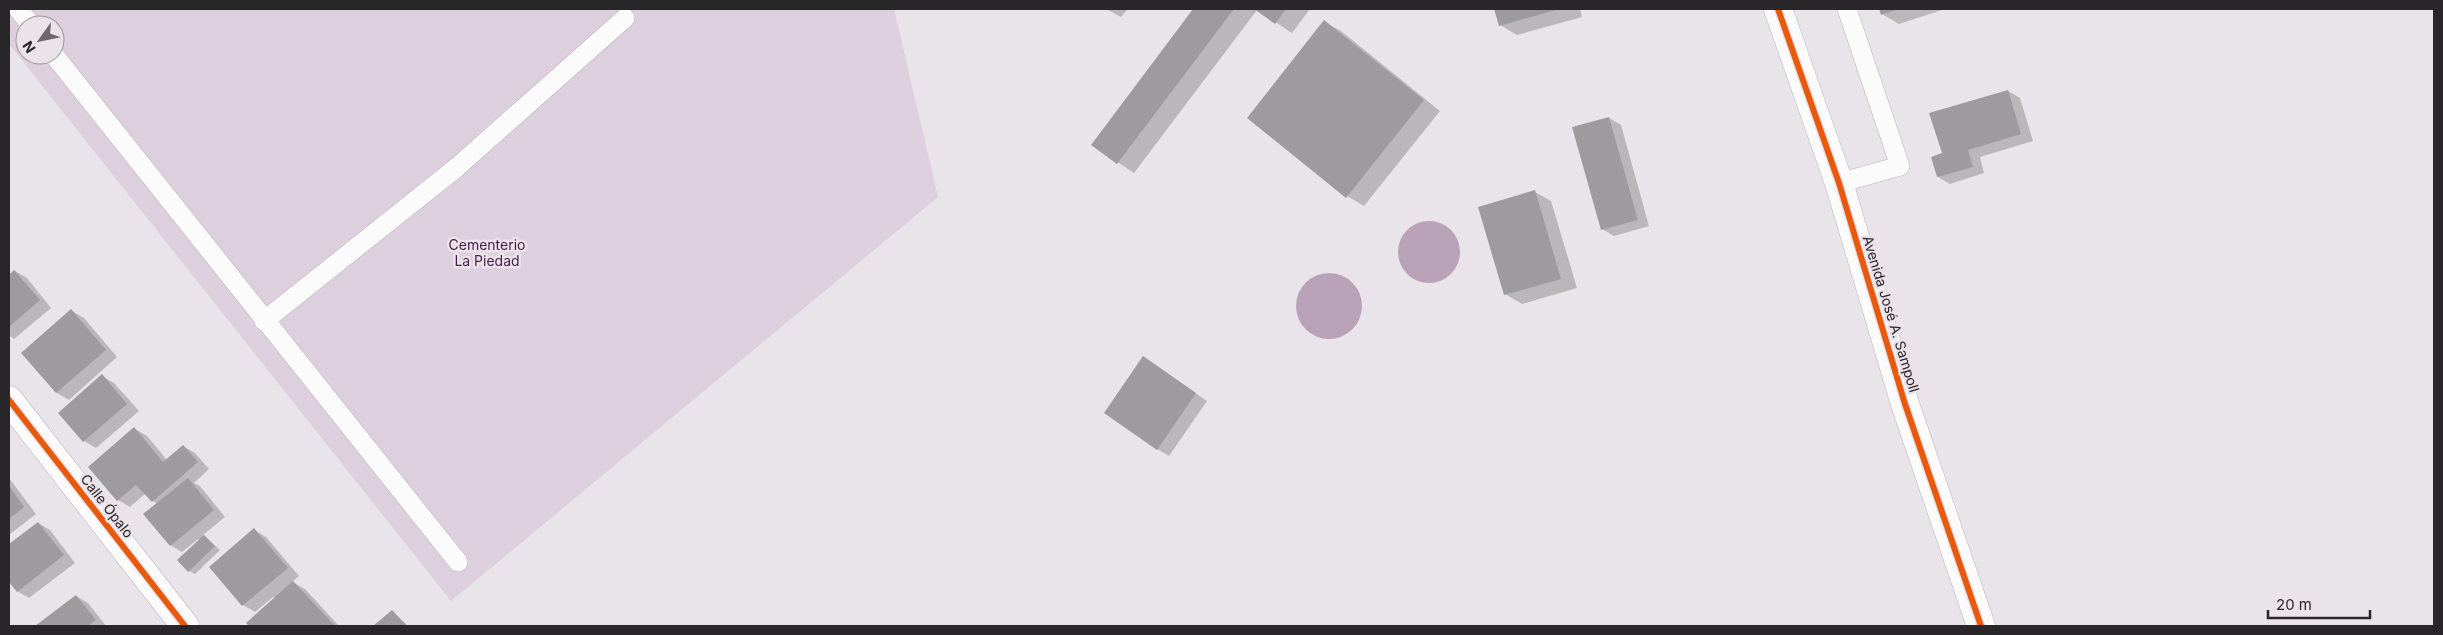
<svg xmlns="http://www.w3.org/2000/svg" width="2443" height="635" font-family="Inter,sans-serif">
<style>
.green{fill:#ddcfdd;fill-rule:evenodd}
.water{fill:#b9a1b8}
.shadow{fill:#0003}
.building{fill:#9e9b9e}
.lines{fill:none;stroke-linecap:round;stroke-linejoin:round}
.service-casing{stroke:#b8b4b8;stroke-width:20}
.minor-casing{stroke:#b8b4b8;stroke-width:29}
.tertiary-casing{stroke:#b8b4b8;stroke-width:29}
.service{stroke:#fcfbfc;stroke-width:19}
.minor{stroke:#fcfbfc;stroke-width:28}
.tertiary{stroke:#fcfbfc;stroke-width:28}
.cycleway-casing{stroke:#eae3ea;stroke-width:9}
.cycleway{stroke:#e8590c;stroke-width:6}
.labels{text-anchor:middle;stroke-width:5;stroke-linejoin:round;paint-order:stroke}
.park-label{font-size:14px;fill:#461d46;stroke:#eae3ea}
.street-label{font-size:14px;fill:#292629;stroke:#eae3ea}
</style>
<rect width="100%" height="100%" fill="#e9e4e9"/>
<path class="green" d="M9,9h885l44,188 -487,404 -442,-557zM25,25h30v30h-30z"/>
<g class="water">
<circle cx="1429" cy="252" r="31"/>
<circle cx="1329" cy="306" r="33"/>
</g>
<g class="shadow">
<path d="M1106,9h22l-7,8z"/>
<path d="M1194,9h116l-18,24 -35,-23 -123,163 -42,-28z"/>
<path d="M1495,9h85l2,8 -65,18 -17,-10z"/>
<path d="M1880,9h65l-46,15 -17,-10z"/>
<path d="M1324,22l17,9 99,80 -76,95 -17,-10z"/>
<path d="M2008,91l12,7 13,43 -53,16 4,16 -34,11 -12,-7z"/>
<path d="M1609,118l12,7 28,101 -35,10 -12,-7z"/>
<path d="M1535,192l16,9 26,87 -55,16 -17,-10z"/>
<path d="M15,271l12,7 24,30 -37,31 -5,-4v-59z"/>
<path d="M72,311l12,7 33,39 -48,43 -12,-7 -34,-40z"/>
<path d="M1155,365l52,36 -38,55 -12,-7z"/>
<path d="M102,376l12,7 25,28 -43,37 -12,-7z"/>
<path d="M135,429l12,7 20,24 16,-14 12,7 14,16 -15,14 6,3 25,31 -22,18 17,15 -25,24 -6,-3 11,-30 -2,-2 -16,13 -12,-7 -13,-41 -11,-11 -16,14 -12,-7z"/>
<path d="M9,478l27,36 -27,21z"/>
<path d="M38,523l12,7 25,33 -46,35 -12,-7 -8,-11v-34z"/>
<path d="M254,530l12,7 33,39 -7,6 13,7 34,37h-88l-3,-3 27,-24 -2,-2 -18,15 -12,-7 -32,-38z"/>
<path d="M76,596l12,7 18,23h-69z"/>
<path d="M392,611l16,15h-33z"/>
</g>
<g class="building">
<path d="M1193,9h41l-117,155 -26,-19z"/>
<path d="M1254,9h32l-11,15z"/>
<path d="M1494,9h65l-60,17z"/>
<path d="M1879,9h19l-17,6z"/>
<path d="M1324,20l100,80 -78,98 -99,-80z"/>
<path d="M2008,90l13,44 -53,16 5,17 -36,10 -6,-20 11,-4 -13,-40z"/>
<path d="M1609,117l29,103 -37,10 -29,-103z"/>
<path d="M1535,190l26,89 -57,16 -26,-88z"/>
<path d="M14,270l26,30 -31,27v-52z"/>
<path d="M71,309l35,41 -50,43 -35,-40z"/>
<path d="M1143,356l53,37 -39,57 -53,-37z"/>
<path d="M102,374l25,30 -44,38 -25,-29z"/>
<path d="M134,427l29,35 20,-17 15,17 -46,40 -16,-17 -19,16 -29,-34z"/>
<path d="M188,478l26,32 -44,36 -27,-32z"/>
<path d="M9,486l15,21 -15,12z"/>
<path d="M38,522l26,33 -47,37 -8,-10v-38z"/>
<path d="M254,528l34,40 -46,38 -33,-39z"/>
<path d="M204,535l11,11 -27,26 -11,-12z"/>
<path d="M293,581l42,45h-86l-3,-3z"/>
<path d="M76,595l20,25 -9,6h-52z"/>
<path d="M392,610l15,16h-34z"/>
</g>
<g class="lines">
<defs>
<g id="service">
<path d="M18,9l13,16"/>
<path d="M54,55l404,507"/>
<path d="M1839,183l61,-17 -53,-157"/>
<path d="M264,321l192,-153 169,-150"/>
</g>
<path id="minor" d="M9,400l176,226"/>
<path id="tertiary" d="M1778,9l61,174 66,221 76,222"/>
</defs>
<use href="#service" class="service-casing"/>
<use href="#minor" class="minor-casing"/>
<use href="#tertiary" class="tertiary-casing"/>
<use href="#service" class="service"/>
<use href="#minor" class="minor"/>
<use href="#tertiary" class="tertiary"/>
<defs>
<g id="cycleway">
<path d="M1778,9l61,174 66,221 76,222"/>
<path d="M9,400l176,226"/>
</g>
</defs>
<use href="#cycleway" class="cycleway-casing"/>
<use href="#cycleway" class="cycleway"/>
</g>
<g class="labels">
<g class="park-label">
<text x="487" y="250">Cementerio<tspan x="487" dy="16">La Piedad</tspan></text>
</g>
<g class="street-label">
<text transform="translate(1891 314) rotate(73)" y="5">Avenida José A. Sampoll</text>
<text transform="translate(107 506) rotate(52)" y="5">Calle Ópalo</text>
</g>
</g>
<rect width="2443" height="635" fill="none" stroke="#292629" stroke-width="20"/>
<g transform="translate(40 40) rotate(237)"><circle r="24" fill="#eae3ea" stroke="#9d979d"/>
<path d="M0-4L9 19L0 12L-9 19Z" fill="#6c686c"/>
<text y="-8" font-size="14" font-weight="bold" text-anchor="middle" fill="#292629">N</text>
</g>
<path d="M2268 610v8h102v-8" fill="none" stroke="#292629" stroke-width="2.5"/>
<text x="2276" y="610" font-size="15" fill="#292629" stroke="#eae3ea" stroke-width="4" paint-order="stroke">20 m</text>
</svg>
